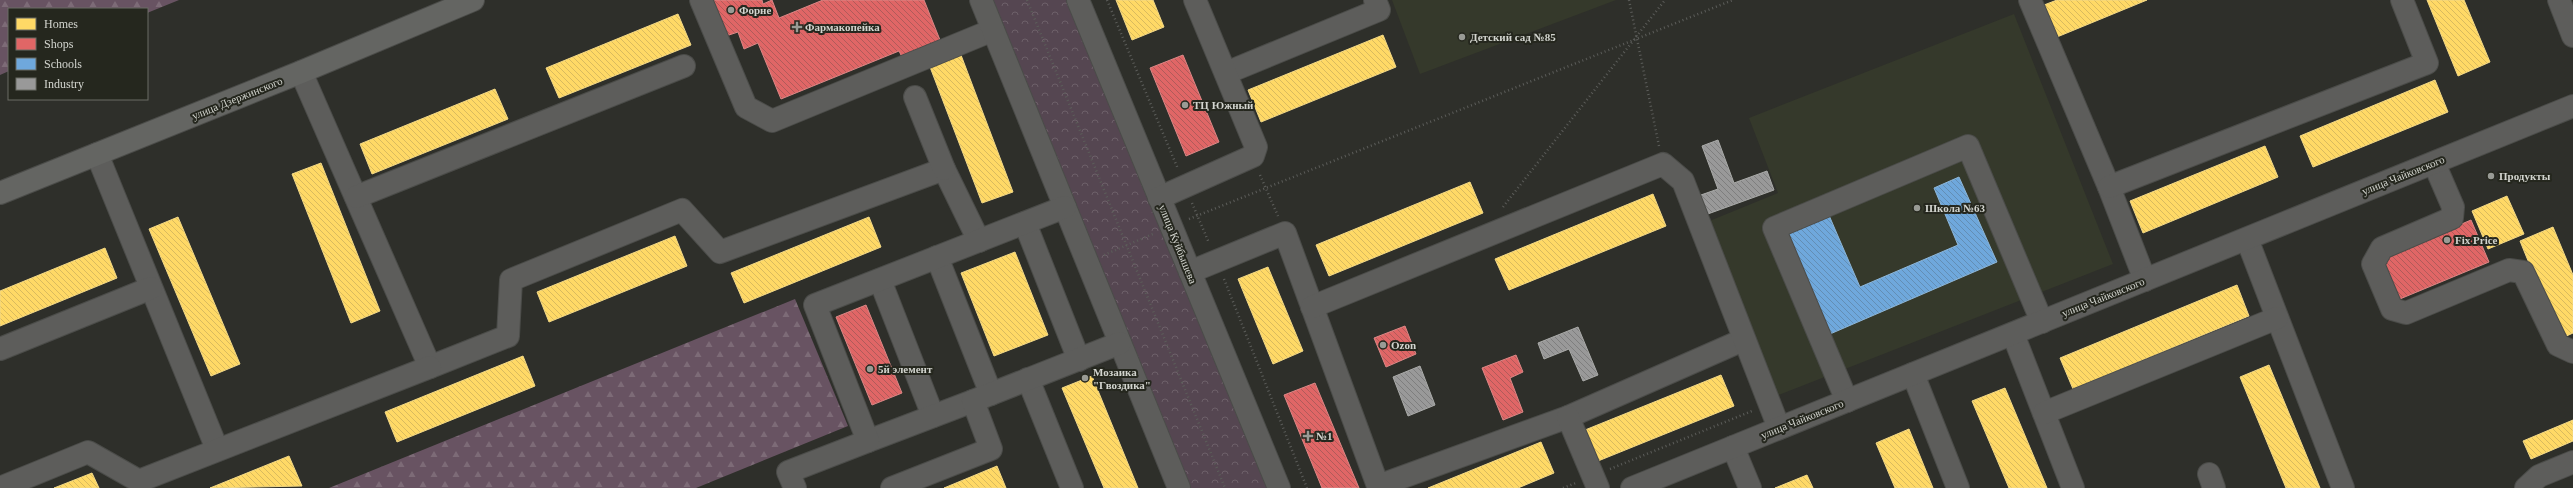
<svg xmlns="http://www.w3.org/2000/svg" width="2573" height="488" font-family="'Times New Roman',serif">
<style>
.built{fill:#35392b}
.forest{fill:url(#forest-firs)}
.park{fill:url(#park-crowns)}
.homes{fill:url(#homes-back-hatch);stroke:#f2d886}
.shops{fill:url(#shops-back-hatch);stroke:#dc8786}
.schools{fill:url(#schools-back-hatch);stroke:#8db6d8}
.industry{fill:url(#industry-back-hatch);stroke:#aaaba9}
.lines{fill:none;stroke-linecap:round;stroke-linejoin:round}
.minor-casing{stroke:#4b4c49;stroke-width:24}
.major-casing{stroke:#4b4c49;stroke-width:24}
.path{stroke:#5c5d5a;stroke-width:2.5;stroke-dasharray:1 3;stroke-linecap:butt}
.minor{stroke:#5d5d5b;stroke-width:22}
.major{stroke:#646562;stroke-width:22}
.poi-dot{fill:#999b95;stroke:#25271e;stroke-width:1.5}
.labels{text-anchor:middle;stroke-width:4;stroke-linejoin:round;paint-order:stroke}
.poi-label{font-size:11px;font-weight:bold;fill:#d3d5cf;stroke:#25271e;text-anchor:start}
.street-label{font-size:11px;fill:#d3d5cf;stroke:#25271e}
</style>
<defs>
<pattern id="forest-firs" width="22" height="20" patternUnits="userSpaceOnUse"><rect width="22" height="20" fill="#685362"/><path d="M5 1l3.5 6h-7zM16 11l3.5 6h-7z" fill="#7d6b77"/></pattern>
<pattern id="park-crowns" width="20" height="18" patternUnits="userSpaceOnUse"><rect width="20" height="18" fill="#554651"/><path d="M2 6a3 3 0 1 1 6 0M12 15a3 3 0 1 1 6 0" fill="none" stroke="#6d6069"/></pattern>
<pattern id="homes-back-hatch" width="6" height="6" patternUnits="userSpaceOnUse"><rect width="6" height="6" fill="#ffd966"/><path d="M-1 5l2 2M0 0l6 6M5-1l2 2" fill="none" stroke="#d9ba5e"/></pattern>
<pattern id="shops-back-hatch" width="6" height="6" patternUnits="userSpaceOnUse"><rect width="6" height="6" fill="#e06666"/><path d="M-1 5l2 2M0 0l6 6M5-1l2 2" fill="none" stroke="#b05b5a"/></pattern>
<pattern id="schools-back-hatch" width="6" height="6" patternUnits="userSpaceOnUse"><rect width="6" height="6" fill="#6fa8dc"/><path d="M-1 5l2 2M0 0l6 6M5-1l2 2" fill="none" stroke="#638eb4"/></pattern>
<pattern id="industry-back-hatch" width="6" height="6" patternUnits="userSpaceOnUse"><rect width="6" height="6" fill="#999"/><path d="M-1 5l2 2M0 0l6 6M5-1l2 2" fill="none" stroke="#7e7e7e"/></pattern>
</defs>
<rect width="100%" height="100%" fill="#2e2f2a"/>
<g class="built">
<path d="M1392,0h224l-196,74z"/>
<path d="M2014,14l99,250 -337,132 -69,-174 71,-29 -29,-75z"/>
</g>
<g class="forest">
<path d="M0,0h179l-32,13v-4h-138v62l-9,4z"/>
<path d="M795,299l53,127 -152,62h-367z"/>
</g>
<path class="park" d="M990,0h78l203,488h-83z"/>
<g class="homes">
<path d="M1116,0h37l11,27 -32,13z"/>
<path d="M2057,0h90l-90,37 -13,-32z"/>
<path d="M2427,0h37l26,62 -32,14z"/>
<path d="M678,14l13,31 -132,53 -13,-30z"/>
<path d="M1383,35l13,32 -135,55 -13,-32z"/>
<path d="M961,55l52,137 -31,11 -52,-136z"/>
<path d="M2435,80l13,32 -135,55 -13,-31z"/>
<path d="M495,89l13,30 -136,55 -12,-30z"/>
<path d="M2265,146l13,31 -135,56 -13,-32z"/>
<path d="M321,163l59,148 -29,12 -59,-149z"/>
<path d="M1470,182l13,31 -154,63 -13,-31z"/>
<path d="M1653,194l13,32 -157,64 -14,-31z"/>
<path d="M2507,196l17,38 -36,15 -16,-38z"/>
<path d="M178,217l62,147 -29,12 -62,-147z"/>
<path d="M869,217l12,30 -137,56 -13,-30z"/>
<path d="M2553,227l20,48v58l-13,6 -40,-98z"/>
<path d="M675,236l12,30 -138,56 -12,-30z"/>
<path d="M105,248l12,30 -117,48v-35z"/>
<path d="M1015,252l33,83 -54,21 -33,-83z"/>
<path d="M1268,267l35,84 -30,13 -35,-85z"/>
<path d="M2237,285l12,31 -176,73 -13,-31z"/>
<path d="M523,356l12,30 -138,56 -12,-30z"/>
<path d="M2269,365l51,123h-34l-46,-111z"/>
<path d="M1721,375l13,31 -136,55 -13,-31z"/>
<path d="M1092,376l46,112h-34l-42,-100z"/>
<path d="M2005,388l42,100h-38l-37,-87z"/>
<path d="M2573,420v21l-42,18 -8,-18z"/>
<path d="M1909,429l24,59h-38l-19,-45z"/>
<path d="M1541,442l13,31 -36,15h-90z"/>
<path d="M289,456l13,30 -92,2z"/>
<path d="M997,466l9,22h-62z"/>
<path d="M92,473l7,15h-45z"/>
<path d="M1807,475l6,13h-38z"/>
</g>
<g class="shops">
<path d="M711,0h51l1,4 9,-4 7,18 44,-18h101l18,45 -38,16 -5,-10 -118,48 -23,-56 -14,6 -6,-17 -12,4z"/>
<path d="M1183,55l36,87 -33,14 -36,-88z"/>
<path d="M2471,220l18,42 -94,39 -17,-41z"/>
<path d="M866,305l36,88 -30,12 -36,-88z"/>
<path d="M1405,326l11,28 -30,13 -12,-29z"/>
<path d="M1516,355l7,17 -13,6 13,34 -20,8 -21,-52z"/>
<path d="M1315,383l44,105h-37l-38,-93z"/>
</g>
<path class="schools" d="M1959,177l38,85 -167,72 -44,-102 42,-19 32,74 98,-42 -24,-57z"/>
<g class="industry">
<path d="M1718,140l16,43 33,-12 7,19 -69,25 -7,-19 20,-7 -16,-43z"/>
<path d="M1578,327l20,48 -15,6 -14,-32 -25,10 -6,-16z"/>
<path d="M1420,366l15,39 -27,11 -15,-39z"/>
</g>
<g class="lines">
<defs>
<g id="minor">
<path d="M701,0l45,107 26,14 221,-91"/>
<path d="M981,0l198,488"/>
<path d="M1078,0l201,488"/>
<path d="M2030,0l79,187 36,93"/>
<path d="M2559,0l14,36"/>
<path d="M301,72l129,295 78,-31 3,-56 171,-70 38,42 224,-83 35,72"/>
<path d="M1226,73l153,-63 -4,-10"/>
<path d="M915,97l29,72"/>
<path d="M97,154l120,295"/>
<path d="M2434,163l19,44 -1,11 -70,30 -9,16 19,45 14,4 103,-43 14,2 35,73 15,7"/>
<path d="M2109,187l318,-124 -25,-63"/>
<path d="M356,197l328,-131"/>
<path d="M1159,198l94,-42 3,-9 -61,-147"/>
<path d="M1025,223l54,137"/>
<path d="M2247,239l96,249"/>
<path d="M937,257l54,137"/>
<path d="M1190,272l95,-39 93,253 190,-69 175,-77"/>
<path d="M880,280l53,136"/>
<path d="M1312,307l351,-143 20,17 96,247"/>
<path d="M2013,334l60,154"/>
<path d="M0,349l151,-61"/>
<path d="M1913,374l45,114"/>
<path d="M1028,379l44,109"/>
<path d="M1847,401l-73,-173 194,-82 74,176"/>
<path d="M2044,413l233,-95"/>
<path d="M1568,417l30,71"/>
<path d="M868,441l105,-40"/>
<path d="M1733,447l17,41"/>
<path d="M2209,474l5,14"/>
<path d="M0,488l88,-36 51,29 291,-114"/>
<path d="M795,488l-7,-16 80,-31 -53,-136 250,-98"/>
<path d="M892,488l99,-39 -18,-48 147,-58"/>
<path d="M1632,488l941,-382"/>
<path d="M2526,488l13,-12 34,-14"/>
</g>
<path id="major" d="M0,193l301,-121 172,-72"/>
</defs>
<use href="#minor" class="minor-casing"/>
<use href="#major" class="major-casing"/>
<g class="path">
<path d="M1027,0l198,488"/>
<path d="M1107,0l71,169"/>
<path d="M1629,0l30,146"/>
<path d="M1260,175l18,41"/>
<path d="M1192,203l17,40"/>
<path d="M1503,207l162,-207"/>
<path d="M1189,219l544,-219"/>
<path d="M1104,255l49,-21"/>
<path d="M1224,279l83,209"/>
<path d="M1610,469l142,-58"/>
<path d="M1563,488l13,-5"/>
</g>
<use href="#minor" class="minor"/>
<use href="#major" class="major"/>
</g>
<g class="poi-dot">
<circle cx="731" cy="10" r="4"/>
<path d="M795 21h4v4h4v4h-4v4h-4v-4h-4v-4h4z"/>
<circle cx="1462" cy="37" r="4"/>
<circle cx="1185" cy="105" r="4"/>
<circle cx="2491" cy="176" r="4"/>
<circle cx="1917" cy="208" r="4"/>
<circle cx="2447" cy="240" r="4"/>
<circle cx="1383" cy="345" r="4"/>
<circle cx="870" cy="369" r="4"/>
<circle cx="1085" cy="378" r="4"/>
<path d="M1306 430h4v4h4v4h-4v4h-4v-4h-4v-4h4z"/>
</g>
<g class="labels">
<g class="poi-label">
<text x="739" y="14">Форне</text>
<text x="805" y="31">Фармакопейка</text>
<text x="1470" y="41">Детский сад №85</text>
<text x="1193" y="109">ТЦ Южный</text>
<text x="2499" y="180">Продукты</text>
<text x="1925" y="212">Школа №63</text>
<text x="2455" y="244">Fix Price</text>
<text x="1391" y="349">Ozon</text>
<text x="878" y="373">5й элемент</text>
<text x="1093" y="376">Мозаика<tspan x="1093" dy="13">"Гвоздика"</tspan></text>
<text x="1316" y="440">№1</text>
</g>
<g class="street-label">
<text transform="translate(237 98) rotate(-22)" y="4">улица Дзержинского</text>
<text transform="translate(2403 175) rotate(-22)" y="4">улица Чайковского</text>
<text transform="translate(1178 244) rotate(68)" y="4">улица Куйбышева</text>
<text transform="translate(2103 297) rotate(-22)" y="4">улица Чайковского</text>
<text transform="translate(1802 419) rotate(-22)" y="4">улица Чайковского</text>
</g>
</g>
<rect x="8" y="8" width="140" height="92" fill="#25271e" stroke="#6b6d65"/>
<rect x="16" y="18" width="20" height="12" fill="#ffd966" stroke="#6b6d65"/>
<text x="44" y="28" font-size="12" fill="#d3d5cf">Homes</text>
<rect x="16" y="38" width="20" height="12" fill="#e06666" stroke="#6b6d65"/>
<text x="44" y="48" font-size="12" fill="#d3d5cf">Shops</text>
<rect x="16" y="58" width="20" height="12" fill="#6fa8dc" stroke="#6b6d65"/>
<text x="44" y="68" font-size="12" fill="#d3d5cf">Schools</text>
<rect x="16" y="78" width="20" height="12" fill="#999999" stroke="#6b6d65"/>
<text x="44" y="88" font-size="12" fill="#d3d5cf">Industry</text>
</svg>
